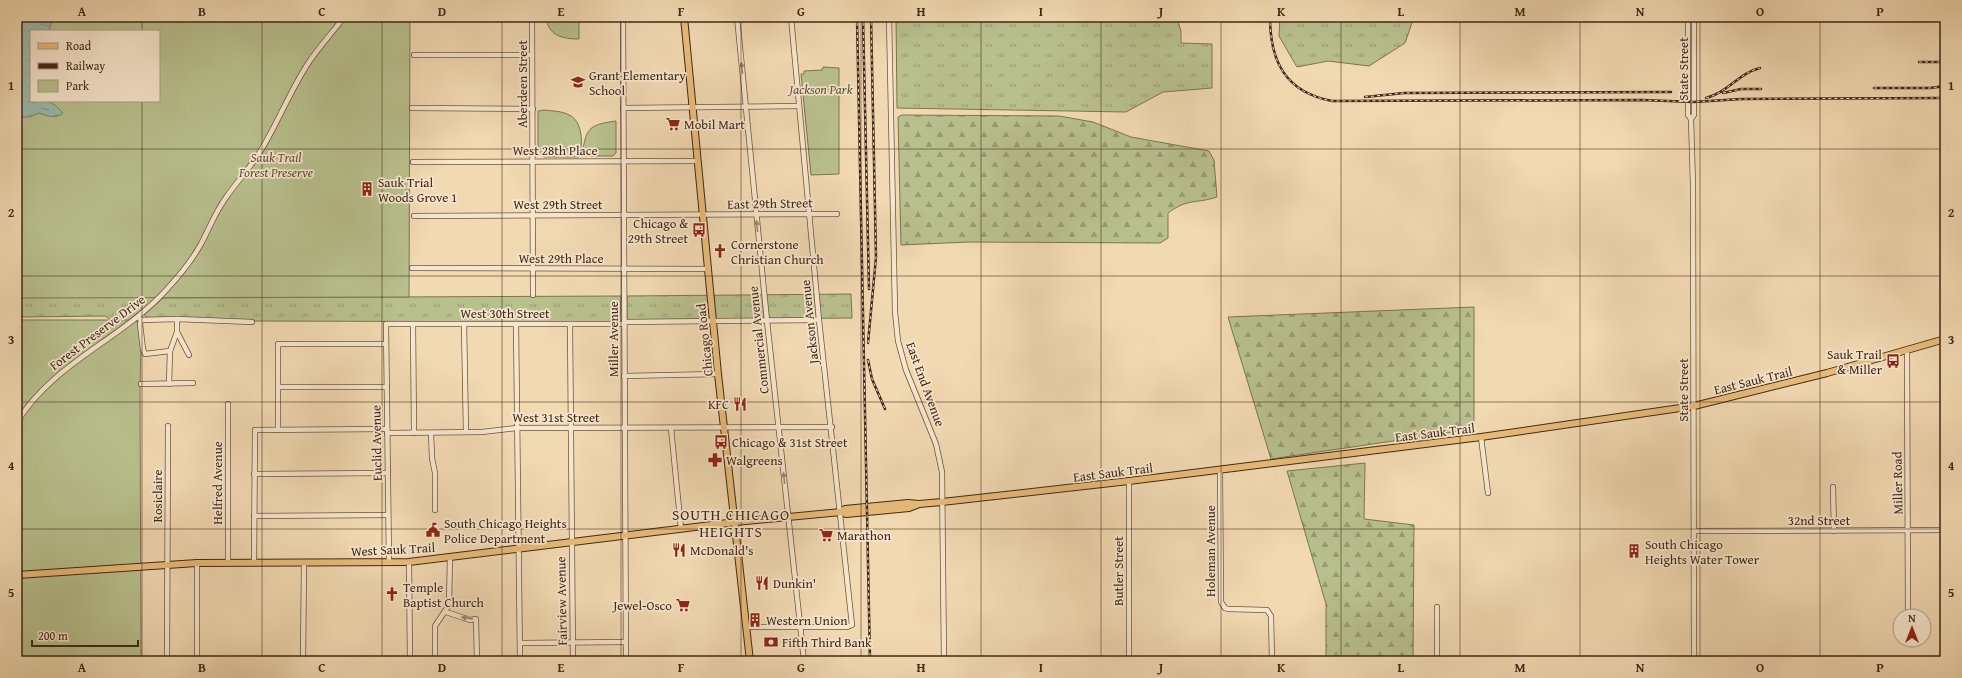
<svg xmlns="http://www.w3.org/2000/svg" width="1962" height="678" font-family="'Gentium Book Plus',serif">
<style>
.grass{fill:url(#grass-tufts);stroke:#7d7454}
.forest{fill:url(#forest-firs);stroke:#7d7454}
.park{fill:#b8c08e;stroke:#7d7454;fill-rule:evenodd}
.water{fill:url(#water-ripples);stroke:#777f74}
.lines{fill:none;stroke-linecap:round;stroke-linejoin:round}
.minor-casing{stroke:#6e543f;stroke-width:6}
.major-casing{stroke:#422719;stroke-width:8}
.minor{stroke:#f6e6cd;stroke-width:4.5}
.major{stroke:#e8bc79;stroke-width:6}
.rail-casing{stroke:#422719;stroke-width:2.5}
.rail{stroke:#f6e6cd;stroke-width:1;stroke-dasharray:3;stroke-linecap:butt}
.oneway{fill:#9c8673}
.grid{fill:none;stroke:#422719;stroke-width:1;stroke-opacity:0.55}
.labels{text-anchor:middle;stroke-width:3.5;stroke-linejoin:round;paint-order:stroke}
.street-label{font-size:13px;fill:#422719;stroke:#f6e6cd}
.poi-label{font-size:13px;fill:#422719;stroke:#f6e6cd;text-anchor:start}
.park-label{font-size:13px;font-style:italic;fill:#604d36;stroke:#f6e6cd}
.quarter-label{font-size:15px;letter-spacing:1px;fill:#422719;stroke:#f6e6cd}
.neatline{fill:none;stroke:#422719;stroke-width:1.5}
.grid-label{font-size:13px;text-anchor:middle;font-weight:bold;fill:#422719}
</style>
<defs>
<pattern id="grass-tufts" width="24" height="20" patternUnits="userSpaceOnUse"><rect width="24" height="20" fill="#b8c08e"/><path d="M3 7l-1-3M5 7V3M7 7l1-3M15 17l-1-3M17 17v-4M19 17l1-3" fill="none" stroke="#979c73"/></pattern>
<pattern id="forest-firs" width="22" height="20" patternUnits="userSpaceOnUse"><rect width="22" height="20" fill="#b8c08e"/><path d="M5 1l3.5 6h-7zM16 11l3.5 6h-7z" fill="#979c73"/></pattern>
<pattern id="water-ripples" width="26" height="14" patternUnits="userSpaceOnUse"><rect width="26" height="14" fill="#9bbab0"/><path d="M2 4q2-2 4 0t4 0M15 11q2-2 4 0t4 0" fill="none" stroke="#80978e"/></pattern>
</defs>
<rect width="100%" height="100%" fill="#f1d9b2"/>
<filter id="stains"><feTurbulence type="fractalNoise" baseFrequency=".005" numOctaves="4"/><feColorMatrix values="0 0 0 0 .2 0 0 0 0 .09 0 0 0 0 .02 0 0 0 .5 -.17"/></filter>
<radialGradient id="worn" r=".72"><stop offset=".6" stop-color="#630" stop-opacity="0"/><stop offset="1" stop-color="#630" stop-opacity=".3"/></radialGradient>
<g class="grass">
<path d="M896,17h281l4,15v11l31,1v44l-49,4 -37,20 -229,-4z"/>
<path d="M1280,17h134l-9,26 -36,23 -41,-5 -31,6 -18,-31z"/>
<path d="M134,292l23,6 -36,28 -16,-10 -88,1v-19z"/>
<path d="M851,294l1,24 -225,2v-24z"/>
<path d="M621,296l-1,25 -3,1 -359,-1 -100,-3 -11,-1 -3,-2 19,-17z"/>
</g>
<g class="forest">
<path d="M902,115l157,1 34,6 38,15 78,14 5,9 3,37c-21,7 -29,1 -49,16v25l-8,5 -192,-1 -67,3 -3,-128z"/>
<path d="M1474,307v122l-203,30 -43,-142z"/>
<path d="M1365,463l-1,56 50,6 -1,136h-87v-57l-39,-133z"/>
</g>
<g class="park">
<path d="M17,17h393l-1,280 -392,1zM31,31h128v70h-128z"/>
<path d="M546,17h33v22c-16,0 -31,-3 -33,-22z"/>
<path d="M823,67l16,1v106l-28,1 -10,-101h3v-3l18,-1z"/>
<path d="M544,110c9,1 19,1 27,6 12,7 12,30 8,41h-35l-6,-5v-41z"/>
<path d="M616,121v32l-3,3h-31c4,-28 6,-31 34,-35z"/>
<path d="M17,320h112l9,2 3,26 -1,39 1,274h-124z"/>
</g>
<path class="water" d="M17,17h36l-4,14h-18v70c17,0 20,-1 32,12 -7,6 -16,3 -24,0l-9,4h-13z"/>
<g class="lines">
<defs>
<g id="minor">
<path d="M532,17l1,278"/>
<path d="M623,17l3,644"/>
<path d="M737,17l30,304 37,340"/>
<path d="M889,17l6,295 3,29 8,29 30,74 6,28 2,189"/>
<path d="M1688,17v98l3,4 2,66 1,476"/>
<path d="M414,55h118"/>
<path d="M412,108l121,1"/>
<path d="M623,108l176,-2"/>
<path d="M1691,119l3,-4v-98"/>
<path d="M413,162l284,-1"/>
<path d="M414,216l423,-2"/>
<path d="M412,268l297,1"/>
<path d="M138,317l3,3 36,-1 75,3"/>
<path d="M141,320l-1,4 3,25 2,5 25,-3 7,-19v-13"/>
<path d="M624,322l195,-2"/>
<path d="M413,324l1,109"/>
<path d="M464,324l2,108"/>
<path d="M516,324l4,337"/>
<path d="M570,324l3,337"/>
<path d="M177,332l12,23"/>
<path d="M1907,350l1,266"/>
<path d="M624,376l94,-2"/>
<path d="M141,384l52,-1"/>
<path d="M169,384l1,-33"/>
<path d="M278,387h109"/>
<path d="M17,422c37,-60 106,-83 151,-134 12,-13 24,-28 33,-44 8,-15 14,-31 24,-45 10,-15 23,-29 33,-44 19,-29 31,-63 51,-93 10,-15 24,-30 35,-45"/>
<path d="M671,428l10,101"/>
<path d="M278,430v-86h108"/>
<path d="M387,433l95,-1 35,-4 315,-1"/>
<path d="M431,433l1,25 3,15v37"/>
<path d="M1481,437l7,56"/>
<path d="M1220,470l1,132 4,6 3,1 39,1 4,6 1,45"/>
<path d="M254,474l134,-1"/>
<path d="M1129,481v180"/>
<path d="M1833,487l1,44"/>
<path d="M254,516l134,-1"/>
<path d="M1694,531l251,-1"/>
<path d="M254,562l1,-132 132,-1"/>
<path d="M389,562l-3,-238h238"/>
<path d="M409,562l1,99"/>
<path d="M228,563v-159"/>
<path d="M1437,607v54"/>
<path d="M446,612l24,8 6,-1 1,42"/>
<path d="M746,627h101l5,-2 -33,-305 -28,-303"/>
<path d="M520,643l106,-1"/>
<path d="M167,661l1,-235"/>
<path d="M197,661v-98"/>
<path d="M303,661l1,-98"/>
<path d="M435,661v-35l14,-21 1,-48"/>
</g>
<g id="major">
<path d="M684,17l34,357 32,287"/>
<path d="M841,512l5,2 63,-6 8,-3"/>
<path d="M17,575l180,-12 212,-1 327,-40 105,-10 4,-3 63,-6 11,1 23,-2 187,-21 352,-44 213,-31 133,-33 118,-34"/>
</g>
</defs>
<use href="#minor" class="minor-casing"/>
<use href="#major" class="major-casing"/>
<use href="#minor" class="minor"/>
<use href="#major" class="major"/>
<defs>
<g id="rail">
<path d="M857,17l13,644"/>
<path d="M863,17l6,272"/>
<path d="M1270,17c0,44 15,75 62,84l310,-1 52,2 47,-3 204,-1"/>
<path d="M1919,62h26"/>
<path d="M1874,88h56l15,-2"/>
<path d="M1723,93l18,-4h20"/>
<path d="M1365,97l39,-4 267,-1"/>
<path d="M1706,98c21,-5 33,-25 54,-30"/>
<path d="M868,343l8,-86 -5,-240"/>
<path d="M868,360l4,19 13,30"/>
</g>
</defs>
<use href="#rail" class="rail-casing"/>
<use href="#rail" class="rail"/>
</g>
<defs><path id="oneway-solid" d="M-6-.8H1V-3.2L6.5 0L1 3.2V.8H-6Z"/></defs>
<g class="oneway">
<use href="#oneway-solid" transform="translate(742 68) rotate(-96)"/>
<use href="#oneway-solid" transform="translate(757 226) rotate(-96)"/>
<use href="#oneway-solid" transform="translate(784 478) rotate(-96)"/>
<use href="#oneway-solid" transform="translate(467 618) rotate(-171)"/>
</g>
<path class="grid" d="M142,17v14M262,17v644M382,17v644M502,17v644M621,17v644M741,17v644M861,17v644M981,17v644M1101,17v644M1221,17v644M1341,17v644M1460,17v644M1580,17v644M1700,17v644M1820,17v644M142,101v560M17,149h1928M17,276h1928M17,402h1928M17,529h1928"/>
<defs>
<symbol id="school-bare" viewBox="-9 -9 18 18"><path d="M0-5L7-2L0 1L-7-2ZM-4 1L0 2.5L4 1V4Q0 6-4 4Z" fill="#8f2418" stroke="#f6e6cd" stroke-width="2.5" paint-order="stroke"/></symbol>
<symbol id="supermarket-bare" viewBox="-9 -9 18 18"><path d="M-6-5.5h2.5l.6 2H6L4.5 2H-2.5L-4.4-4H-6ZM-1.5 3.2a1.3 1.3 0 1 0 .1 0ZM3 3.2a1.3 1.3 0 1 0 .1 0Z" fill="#8f2418" stroke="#f6e6cd" stroke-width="2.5" paint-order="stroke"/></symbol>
<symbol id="building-bare" viewBox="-9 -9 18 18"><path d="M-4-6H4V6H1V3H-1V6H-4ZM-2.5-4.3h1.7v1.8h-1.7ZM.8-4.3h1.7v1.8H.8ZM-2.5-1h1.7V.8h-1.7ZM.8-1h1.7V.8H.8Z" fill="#8f2418" stroke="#f6e6cd" stroke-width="2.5" paint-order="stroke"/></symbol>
<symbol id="bus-bare" viewBox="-9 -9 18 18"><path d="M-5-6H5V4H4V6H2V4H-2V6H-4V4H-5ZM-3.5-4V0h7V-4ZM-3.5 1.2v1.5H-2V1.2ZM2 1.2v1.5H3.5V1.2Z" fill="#8f2418" stroke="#f6e6cd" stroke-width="2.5" paint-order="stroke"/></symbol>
<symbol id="church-bare" viewBox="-9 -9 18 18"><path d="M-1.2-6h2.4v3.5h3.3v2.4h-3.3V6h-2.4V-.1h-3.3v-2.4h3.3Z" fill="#8f2418" stroke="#f6e6cd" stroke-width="2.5" paint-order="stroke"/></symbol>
<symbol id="restaurant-bare" viewBox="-9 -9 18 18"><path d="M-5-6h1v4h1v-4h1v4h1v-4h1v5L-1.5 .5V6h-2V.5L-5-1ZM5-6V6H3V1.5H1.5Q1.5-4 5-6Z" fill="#8f2418" stroke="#f6e6cd" stroke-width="2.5" paint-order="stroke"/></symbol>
<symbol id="pharmacy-bare" viewBox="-9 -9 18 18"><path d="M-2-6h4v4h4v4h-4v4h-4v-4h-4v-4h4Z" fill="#8f2418" stroke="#f6e6cd" stroke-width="2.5" paint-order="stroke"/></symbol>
<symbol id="civic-bare" viewBox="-9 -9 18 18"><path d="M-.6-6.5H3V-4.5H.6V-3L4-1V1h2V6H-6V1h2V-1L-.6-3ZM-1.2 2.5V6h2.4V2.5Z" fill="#8f2418" stroke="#f6e6cd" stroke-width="2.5" paint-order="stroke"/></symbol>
<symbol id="bank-bare" viewBox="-9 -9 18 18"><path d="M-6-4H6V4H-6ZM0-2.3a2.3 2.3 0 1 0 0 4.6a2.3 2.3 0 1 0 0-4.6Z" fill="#8f2418" stroke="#f6e6cd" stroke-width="2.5" paint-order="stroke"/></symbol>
</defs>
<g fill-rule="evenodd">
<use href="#school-bare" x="568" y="72" width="20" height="20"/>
<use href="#supermarket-bare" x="663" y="114" width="20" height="20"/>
<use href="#building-bare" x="357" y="179" width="20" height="20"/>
<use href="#bus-bare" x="689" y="220" width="20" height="20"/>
<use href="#church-bare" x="710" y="241" width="20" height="20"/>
<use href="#bus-bare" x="1883" y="351" width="20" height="20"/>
<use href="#restaurant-bare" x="730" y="394" width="20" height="20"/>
<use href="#bus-bare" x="711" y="432" width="20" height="20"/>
<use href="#pharmacy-bare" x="705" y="450" width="20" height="20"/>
<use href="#civic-bare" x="423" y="520" width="20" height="20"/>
<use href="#supermarket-bare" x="816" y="525" width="20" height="20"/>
<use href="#restaurant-bare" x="669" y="540" width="20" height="20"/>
<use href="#building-bare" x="1624" y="541" width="20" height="20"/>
<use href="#restaurant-bare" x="752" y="573" width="20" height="20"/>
<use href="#church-bare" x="382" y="584" width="20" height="20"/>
<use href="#supermarket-bare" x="673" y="595" width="20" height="20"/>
<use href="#building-bare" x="745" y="610" width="20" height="20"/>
<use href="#bank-bare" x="761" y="632" width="20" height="20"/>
</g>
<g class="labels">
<g class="street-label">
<text transform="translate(1683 69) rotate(-90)" y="5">State Street</text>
<text transform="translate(522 84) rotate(-90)" y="5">Aberdeen Street</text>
<text x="555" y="155">West 28th Place</text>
<text transform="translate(770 203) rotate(-1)" y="5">East 29th Street</text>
<text x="558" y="209">West 29th Street</text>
<text x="561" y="263">West 29th Place</text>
<text x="505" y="318">West 30th Street</text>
<text transform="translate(809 322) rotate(-96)" y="5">Jackson Avenue</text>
<text transform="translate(97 332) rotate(-37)" y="5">Forest Preserve Drive</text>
<text transform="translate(613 339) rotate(-90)" y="5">Miller Avenue</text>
<text transform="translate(704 340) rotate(-96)" y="5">Chicago Road</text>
<text transform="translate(758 340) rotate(-96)" y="5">Commercial Avenue</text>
<text transform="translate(1753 380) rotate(-14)" y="5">East Sauk Trail</text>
<text transform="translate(926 384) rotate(70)" y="5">East End Avenue</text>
<text transform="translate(1683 390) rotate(-90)" y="5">State Street</text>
<text x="556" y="422">West 31st Street</text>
<text transform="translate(1435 432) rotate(-7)" y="5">East Sauk Trail</text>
<text transform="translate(376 443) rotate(-91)" y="5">Euclid Avenue</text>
<text transform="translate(1113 472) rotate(-7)" y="5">East Sauk Trail</text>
<text transform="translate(217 483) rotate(-90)" y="5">Helfred Avenue</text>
<text transform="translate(1897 483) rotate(-91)" y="5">Miller Road</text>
<text transform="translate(157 496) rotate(-90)" y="5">Rosiclaire</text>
<text x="1819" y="525">32nd Street</text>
<text transform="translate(393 549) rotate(-3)" y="5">West Sauk Trail</text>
<text transform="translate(1210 551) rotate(-90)" y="5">Holeman Avenue</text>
<text transform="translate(1118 571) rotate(-90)" y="5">Butler Street</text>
<text transform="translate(561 601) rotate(-91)" y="5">Fairview Avenue</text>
</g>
<g class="poi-label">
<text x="589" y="80">Grant Elementary<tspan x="589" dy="15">School</tspan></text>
<text x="684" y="129">Mobil Mart</text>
<text x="378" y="187">Sauk Trial<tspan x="378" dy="15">Woods Grove 1</tspan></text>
<text x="688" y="228" text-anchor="end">Chicago &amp;<tspan x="688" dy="15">29th Street</tspan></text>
<text x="731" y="249">Cornerstone<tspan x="731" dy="15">Christian Church</tspan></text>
<text x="1882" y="359" text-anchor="end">Sauk Trail<tspan x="1882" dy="15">&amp; Miller</tspan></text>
<text x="729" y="409" text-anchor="end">KFC</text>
<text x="732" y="447">Chicago &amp; 31st Street</text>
<text x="726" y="465">Walgreens</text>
<text x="444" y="528">South Chicago Heights<tspan x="444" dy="15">Police Department</tspan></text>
<text x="837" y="540">Marathon</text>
<text x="1645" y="549">South Chicago<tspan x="1645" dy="15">Heights Water Tower</tspan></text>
<text x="690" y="555">McDonald's</text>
<text x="773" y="588">Dunkin'</text>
<text x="403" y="592">Temple<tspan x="403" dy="15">Baptist Church</tspan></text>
<text x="672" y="610" text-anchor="end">Jewel-Osco</text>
<text x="766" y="625">Western Union</text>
<text x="782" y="647">Fifth Third Bank</text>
</g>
<g class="park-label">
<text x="821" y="94">Jackson Park</text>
<text x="276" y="162">Sauk Trail<tspan x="276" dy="15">Forest Preserve</tspan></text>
</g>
<g class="quarter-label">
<text x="731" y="520">SOUTH CHICAGO<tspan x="731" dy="17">HEIGHTS</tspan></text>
</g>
</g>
<rect width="1962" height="678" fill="none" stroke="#f1d9b2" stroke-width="44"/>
<rect x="30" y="30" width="130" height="72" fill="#f6e6cd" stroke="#ae9a85"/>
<rect x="38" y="43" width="20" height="6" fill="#e8bc79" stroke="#ae9a85"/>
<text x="66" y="50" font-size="12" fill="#422719">Road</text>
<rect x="38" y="63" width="20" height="6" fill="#422719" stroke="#ae9a85"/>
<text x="66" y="70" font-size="12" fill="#422719">Railway</text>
<rect x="38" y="80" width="20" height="12" fill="#b8c08e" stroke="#ae9a85"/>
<text x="66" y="90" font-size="12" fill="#422719">Park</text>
<g transform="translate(1912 628)"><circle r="19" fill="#f6e6cd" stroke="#ae9a85"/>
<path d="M0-3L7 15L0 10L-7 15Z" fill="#8f2418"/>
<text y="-6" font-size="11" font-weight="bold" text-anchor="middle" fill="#422719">N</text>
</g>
<path d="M32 640v6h106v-6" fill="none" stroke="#422719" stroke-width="2"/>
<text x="38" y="640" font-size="12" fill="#422719" stroke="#f6e6cd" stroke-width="3" paint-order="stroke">200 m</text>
<rect x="22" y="22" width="1918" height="634" class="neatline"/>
<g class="grid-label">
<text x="82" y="16">A</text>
<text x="202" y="16">B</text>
<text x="322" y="16">C</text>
<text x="442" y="16">D</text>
<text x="561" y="16">E</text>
<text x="681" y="16">F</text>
<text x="801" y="16">G</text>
<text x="921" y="16">H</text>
<text x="1041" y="16">I</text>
<text x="1161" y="16">J</text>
<text x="1281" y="16">K</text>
<text x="1401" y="16">L</text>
<text x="1520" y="16">M</text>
<text x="1640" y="16">N</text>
<text x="1760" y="16">O</text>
<text x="1880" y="16">P</text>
<text x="11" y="90">1</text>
<text x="1951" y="90">1</text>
<text x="11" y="217">2</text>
<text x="1951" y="217">2</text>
<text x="11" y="344">3</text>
<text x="1951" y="344">3</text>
<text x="11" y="470">4</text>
<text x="1951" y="470">4</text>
<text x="11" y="597">5</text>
<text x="1951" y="597">5</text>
<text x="82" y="672">A</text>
<text x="202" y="672">B</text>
<text x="322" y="672">C</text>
<text x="442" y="672">D</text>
<text x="561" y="672">E</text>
<text x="681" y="672">F</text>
<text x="801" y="672">G</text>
<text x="921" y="672">H</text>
<text x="1041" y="672">I</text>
<text x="1161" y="672">J</text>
<text x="1281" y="672">K</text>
<text x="1401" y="672">L</text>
<text x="1520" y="672">M</text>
<text x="1640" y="672">N</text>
<text x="1760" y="672">O</text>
<text x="1880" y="672">P</text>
</g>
<rect width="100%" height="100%" filter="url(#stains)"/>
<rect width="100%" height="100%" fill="url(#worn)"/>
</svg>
